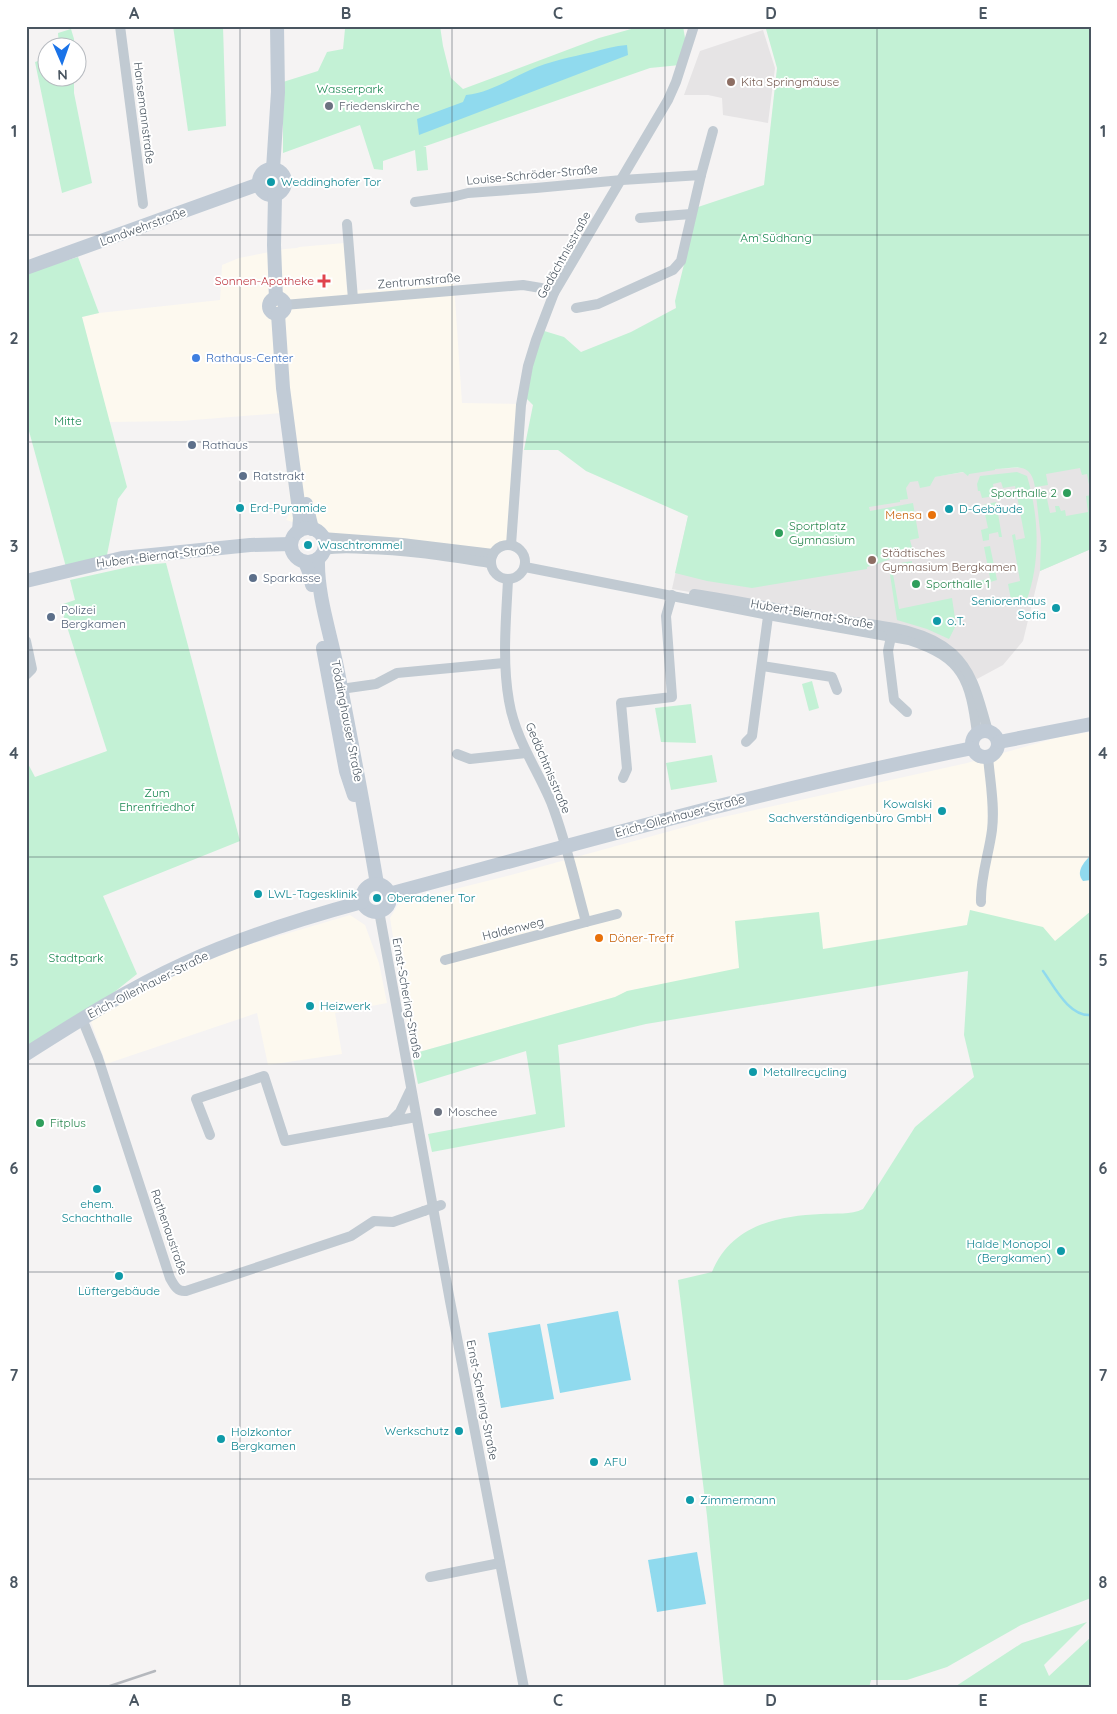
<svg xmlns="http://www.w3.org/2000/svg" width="1117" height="1714" font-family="Quicksand,sans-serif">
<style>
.commercial{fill:#fdf9ef}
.education{fill:#e6e4e5}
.green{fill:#c3f1d5}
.water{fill:#90daee}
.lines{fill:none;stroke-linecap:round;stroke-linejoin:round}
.stream{stroke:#90daee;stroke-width:2.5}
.street{stroke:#c1cad2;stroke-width:10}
.secondary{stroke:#c1cbd6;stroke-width:14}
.rail{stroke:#b5b8bd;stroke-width:2.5}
.street-bridge{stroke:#c1cad2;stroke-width:10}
.grid{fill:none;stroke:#4a5661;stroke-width:1;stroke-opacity:0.55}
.education-dot{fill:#8d6e63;stroke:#fff;stroke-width:2}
.worship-dot{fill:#6b7280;stroke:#fff;stroke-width:2}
.culture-dot{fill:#0f9aa8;stroke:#fff;stroke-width:2}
.health-dot{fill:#e0444e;stroke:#fff;stroke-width:2}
.shop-dot{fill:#3f7fe0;stroke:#fff;stroke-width:2}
.service-dot{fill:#5c6f8a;stroke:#fff;stroke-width:2}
.leisure-dot{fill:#2e9e5b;stroke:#fff;stroke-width:2}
.food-dot{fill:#e8710a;stroke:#fff;stroke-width:2}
.labels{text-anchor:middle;stroke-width:4;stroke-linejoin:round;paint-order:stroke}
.education-label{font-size:12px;fill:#785e54;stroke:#fff;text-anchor:start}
.park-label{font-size:12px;fill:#17864f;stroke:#fff}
.worship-label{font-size:12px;fill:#5b616d;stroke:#fff;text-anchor:start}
.street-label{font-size:12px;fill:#4a5661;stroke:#fff}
.culture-label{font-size:12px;fill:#0d838f;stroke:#fff;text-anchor:start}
.health-label{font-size:12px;fill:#be3a42;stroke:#fff;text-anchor:end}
.shop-label{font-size:12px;fill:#366cbe;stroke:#fff;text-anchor:start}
.service-label{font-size:12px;fill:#4e5e75;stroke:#fff;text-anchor:start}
.leisure-label{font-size:12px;fill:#27864d;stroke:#fff;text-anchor:start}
.food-label{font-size:12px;fill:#c56008;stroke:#fff;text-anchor:end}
.neatline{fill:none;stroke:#4a5661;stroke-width:2}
.grid-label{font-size:16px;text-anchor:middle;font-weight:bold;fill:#4a5661}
</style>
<rect width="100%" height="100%" fill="#f5f3f3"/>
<g class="commercial">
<path d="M344,243l3,48 107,-7 8,119 57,1 -9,139 -13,3 -6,6 -125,-17h-29l-51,-15 5,-10 -9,-97 -101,8 -72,1 -27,-105 17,-4 121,-13 2,-35 17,-7 46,-9 12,-1 2,-1z"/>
<path d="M1091,732v179l-36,31 -85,-32 -3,15 -339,66 -13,6 -203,57 -22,-136 9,-15 112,-28 203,-56 253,-56 96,-27z"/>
<path d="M350,915l15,10 14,38 8,40 -52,10 7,41 -74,11 -11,-52 -151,51 -16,-45 98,-50 53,-22z"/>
</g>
<g class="education">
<path d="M763,30l12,38 -7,55 -45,-8 -1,-17 -14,-3h-24l16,-44z"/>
<path d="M1091,464v85l-51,22 -17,70 -20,24 -26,14 -23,-28 -58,-24 -224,-38 16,-73 289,-46z"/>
</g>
<g class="green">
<path d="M173,26h50l3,100 -38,5z"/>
<path d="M414,26h26l3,20 8,32 12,11 136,-51 43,-12h41l3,18 -6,21 -30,3 -227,79h3l2,23 -11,1 -2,-21 -32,11v9l-9,-1 -14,-44 -77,28v-71l35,-11 9,-19 16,-3 2,-20h20z"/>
<path d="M766,26h325v523l-51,22 1,-32 -5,-44 10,-1 4,19 6,-1 -1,-6h4l2,5 4,-1 1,6 22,-4 -2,-16 5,-1 -4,-21 -5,1 -2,-7 -34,6 2,11 -13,2c-4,-26 -19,-19 -40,-18v1l-26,4 -1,2 -5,-4 -28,5 -5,9 -10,2 -2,-7 -8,1 -4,6 2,11 -8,1v2l-31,5 1,4 43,-8 6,35 -9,2 3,11c-16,4 -30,12 -46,16v2l-115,19 -45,-7 -32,-8 13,-57 -102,-45 -28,-21h-34l9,-45 -9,-9 17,-66 23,7 17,15 50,-20 45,-24 -1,-7 23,-94 66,-22 13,-117 -11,-39z"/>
<path d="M71,29l3,10v8h-15l-1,-14z"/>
<path d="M47,58l1,20h26v15l18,90 -30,10 -27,-131z"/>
<path d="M78,257l21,56 -17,4 45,170 -9,12 -12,61 -40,7 -40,-147v-147z"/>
<path d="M1017,472l10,4c12,40 14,86 -1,126l-14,3 -4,-21 12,-3 -8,-46 3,-1 1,6 9,-2 -10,-52 -12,2 -2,-6 -8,2 2,12 -13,2 -2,-7h-2l-1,-7 3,-8z"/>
<path d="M996,502l6,35h-3l-1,-5 -9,2v6l-6,1 -2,-11 7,-2 -5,-23z"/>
<path d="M990,546l7,34 -20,6 -1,-4 14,-4 -6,-31z"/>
<path d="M912,561v3l-20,4 7,41 53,-11 4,27 -7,14 -22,-10 -30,-9 -8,-52 6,-4z"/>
<path d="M166,563l74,278 -137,55 34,78 -49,39 -62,40v-293l9,17 72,-26 -47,-146 15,-5 -5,-20 63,-14z"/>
<path d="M812,681l7,27 -10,3 -7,-27z"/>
<path d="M691,704l5,39 -35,-1 -6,-34z"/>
<path d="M712,755l5,27 -46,8 -5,-27z"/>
<path d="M970,910l73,17 12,14 36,-30v687l-70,27 -74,42 -40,13h-36l-2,8h-145l-17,-172 -29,-236 34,-8c19,-46 64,-56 109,-58 14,-1 30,1 42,-5l52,-82 59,-50 -10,-42 4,-64 -322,53 -88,21 7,82 -133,25 -4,-18 108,-20 -10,-63 -108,33 -6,-30 203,-57 12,-6 112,-23 -4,-47 84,-9 4,37 144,-24z"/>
<path d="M1087,1622l-43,43 5,11 42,-39v51h-138l69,-45z"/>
</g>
<g class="water">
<path d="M627,45l1,10 -209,80 -2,-16 46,-17 3,-7c23,-2 42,-15 64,-25 20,-9 41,-13 63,-18 11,-3 22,-6 34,-7z"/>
<path d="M1091,855v25l-8,1c-8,-9 1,-19 8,-26z"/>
<path d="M618,1311l13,69 -71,13 -13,-69z"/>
<path d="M540,1324l14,75 -53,9 -13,-75z"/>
<path d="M697,1552l9,52 -49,8 -9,-52z"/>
</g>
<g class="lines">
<path class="stream" d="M1043,971c11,15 26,46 48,44"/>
<g class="street">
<path d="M120,26l23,178"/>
<path d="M701,175l12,-44"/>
<path d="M415,202l37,-5 16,-4 68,-5 86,-8 79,-5 -20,86 -8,9 -75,34 -22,4"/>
<path d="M640,218l51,-4"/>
<path d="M347,224l6,75"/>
<path d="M284,305l239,-20 18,3 13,5"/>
<path d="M322,537l80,6 91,11"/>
<circle cx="508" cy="562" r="17"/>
<path d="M511,545l10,-140 7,-39 8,-26 18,-47 114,-193 8,-18 18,-56"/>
<path d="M324,550c14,-3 28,-2 43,-1 41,1 83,8 124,14"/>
<path d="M525,567l243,48 141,25c55,18 61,40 68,93"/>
<path d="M508,580c-2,40 -6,81 1,121 6,37 28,68 42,101 15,39 24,80 35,120l31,-8"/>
<path d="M694,594c46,7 92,16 139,25 38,7 88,6 119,34 23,21 27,49 36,78"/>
<path d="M892,632l-4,19 6,49 13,12"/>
<path d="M26,641l6,28 -6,6"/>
<path d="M762,666l70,11 5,13"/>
<path d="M341,689l35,-5 21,-11 107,-10"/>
<path d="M746,742l6,-6 17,-127"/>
<path d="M457,754l13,5 56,-6"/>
<path d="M623,778l4,-9 -6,-66 51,-6 -6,-81 6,-21"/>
<path d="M981,902c-1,-24 8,-48 11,-72 3,-24 -2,-49 -4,-73"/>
<path d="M379,911l71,390 74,387"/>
<path d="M445,960l141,-38"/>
<path d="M81,1019l4,7 13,32 72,220c4,7 7,14 16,13l165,-55 23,-15 19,1 31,-11"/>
<path d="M390,1122l10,-10 10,-21"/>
<path d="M210,1135l-14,-36 68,-23 21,65 131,-24"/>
<path d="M430,1577l70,-14"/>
</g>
<g class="secondary">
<circle cx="272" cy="182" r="13"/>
<path d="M273,169l5,-77 -1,-66"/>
<path d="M275,195l-1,50 2,54"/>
<path d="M26,268l233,-84"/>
<circle cx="277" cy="306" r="8"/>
<path d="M278,314l5,74 17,130 -1,13"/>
<path d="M306,504l6,25"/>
<circle cx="308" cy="545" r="17"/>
<path d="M318,559c-1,36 12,73 19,108 14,72 28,144 40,217"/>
<path d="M305,562l4,10 3,13"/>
<path d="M26,581l96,-23 128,-13 41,-1"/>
<path d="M323,648l23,123 8,24"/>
<circle cx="985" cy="744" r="13"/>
<path d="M999,742l92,-18"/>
<circle cx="376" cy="898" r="14"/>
<path d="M389,894c194,-52 387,-107 584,-146"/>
<path d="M26,1054c52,-33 104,-66 159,-91 57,-26 118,-45 177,-61"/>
</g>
<path class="rail" d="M104,1688l51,-17"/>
<path class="street-bridge" d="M424,1211l17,-6"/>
</g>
<path class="grid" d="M240,26v1662M452,26v1662M665,26v1662M877,26v1662M26,235h1065M26,442h1065M26,650h1065M26,857h1065M26,1064h1065M26,1272h1065M26,1479h1065"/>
<g class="education-dot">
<circle cx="731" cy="82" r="5"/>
<circle cx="872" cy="560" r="5"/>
</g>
<g class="worship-dot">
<circle cx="329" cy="106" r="5"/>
<circle cx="438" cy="1112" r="5"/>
</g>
<g class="culture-dot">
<circle cx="271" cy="182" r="5"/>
<circle cx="240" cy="508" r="5"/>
<circle cx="949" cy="509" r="5"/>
<circle cx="308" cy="545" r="5"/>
<circle cx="1056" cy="608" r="5"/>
<circle cx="937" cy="621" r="5"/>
<circle cx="942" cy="811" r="5"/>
<circle cx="258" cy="894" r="5"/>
<circle cx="377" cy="898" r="5"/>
<circle cx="310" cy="1006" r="5"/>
<circle cx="753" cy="1072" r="5"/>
<circle cx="97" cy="1189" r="5"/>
<circle cx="1061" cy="1251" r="5"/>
<circle cx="119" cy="1276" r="5"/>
<circle cx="459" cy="1431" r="5"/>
<circle cx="221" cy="1439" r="5"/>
<circle cx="594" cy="1462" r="5"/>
<circle cx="690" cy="1500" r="5"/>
</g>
<path class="health-dot" d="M321.5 273.5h5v5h5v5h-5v5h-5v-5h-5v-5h5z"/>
<circle class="shop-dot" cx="196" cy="358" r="5"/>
<g class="service-dot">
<circle cx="192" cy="445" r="5"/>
<circle cx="243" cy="476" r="5"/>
<circle cx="253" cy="578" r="5"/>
<circle cx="51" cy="617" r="5"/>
</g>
<g class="leisure-dot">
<circle cx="1067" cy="493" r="5"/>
<circle cx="779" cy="533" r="5"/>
<circle cx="916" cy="584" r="5"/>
<circle cx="40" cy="1123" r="5"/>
</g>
<g class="food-dot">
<circle cx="932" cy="515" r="5"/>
<circle cx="599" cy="938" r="5"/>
</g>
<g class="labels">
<g class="education-label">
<text x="741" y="86">Kita Springmäuse</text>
<text x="882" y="557">Städtisches<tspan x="882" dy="14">Gymnasium Bergkamen</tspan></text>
</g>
<g class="park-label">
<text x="350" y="93">Wasserpark</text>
<text x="776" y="242">Am Südhang</text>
<text x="68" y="425">Mitte</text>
<text x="157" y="797">Zum<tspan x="157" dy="14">Ehrenfriedhof</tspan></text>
<text x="76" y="962">Stadtpark</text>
</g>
<g class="worship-label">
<text x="339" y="110">Friedenskirche</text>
<text x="448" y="1116">Moschee</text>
</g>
<g class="street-label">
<text transform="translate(144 113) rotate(83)" y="4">Hansemannstraße</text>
<text transform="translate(532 175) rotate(-5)" y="4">Louise-Schröder-Straße</text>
<text transform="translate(143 227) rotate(-20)" y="4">Landwehrstraße</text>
<text transform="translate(564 255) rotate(-61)" y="4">Gedächtnisstraße</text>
<text transform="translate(419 281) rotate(-5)" y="4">Zentrumstraße</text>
<text transform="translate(158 556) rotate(-7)" y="4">Hubert-Biernat-Straße</text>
<text transform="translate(812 614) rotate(10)" y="4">Hubert-Biernat-Straße</text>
<text transform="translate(347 721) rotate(79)" y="4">Töddinghauser Straße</text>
<text transform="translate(548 768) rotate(67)" y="4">Gedächtnisstraße</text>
<text transform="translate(680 816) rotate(-15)" y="4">Erich-Ollenhauer-Straße</text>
<text transform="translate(513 929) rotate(-14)" y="4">Haldenweg</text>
<text transform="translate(148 985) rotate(-27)" y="4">Erich-Ollenhauer-Straße</text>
<text transform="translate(407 998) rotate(80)" y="4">Ernst-Schering-Straße</text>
<text transform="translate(169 1232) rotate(71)" y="4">Rathenaustraße</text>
<text transform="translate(482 1400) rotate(79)" y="4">Ernst-Schering-Straße</text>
</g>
<g class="culture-label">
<text x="281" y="186">Weddinghofer Tor</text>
<text x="250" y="512">Erd-Pyramide</text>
<text x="959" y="513">D-Gebäude</text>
<text x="318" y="549">Waschtrommel</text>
<text x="1046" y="605" text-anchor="end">Seniorenhaus<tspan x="1046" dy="14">Sofia</tspan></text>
<text x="947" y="625">o.T.</text>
<text x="932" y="808" text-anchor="end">Kowalski<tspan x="932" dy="14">Sachverständigenbüro GmbH</tspan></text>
<text x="268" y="898">LWL-Tagesklinik</text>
<text x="387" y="902">Oberadener Tor</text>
<text x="320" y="1010">Heizwerk</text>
<text x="763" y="1076">Metallrecycling</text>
<text x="97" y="1208" text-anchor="middle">ehem.<tspan x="97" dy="14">Schachthalle</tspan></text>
<text x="1051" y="1248" text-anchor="end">Halde Monopol<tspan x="1051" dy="14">(Bergkamen)</tspan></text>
<text x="119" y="1295" text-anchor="middle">Lüftergebäude</text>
<text x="449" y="1435" text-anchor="end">Werkschutz</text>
<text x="231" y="1436">Holzkontor<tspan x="231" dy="14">Bergkamen</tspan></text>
<text x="604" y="1466">AFU</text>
<text x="700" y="1504">Zimmermann</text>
</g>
<g class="health-label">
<text x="314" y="285">Sonnen-Apotheke</text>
</g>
<g class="shop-label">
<text x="206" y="362">Rathaus-Center</text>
</g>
<g class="service-label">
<text x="202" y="449">Rathaus</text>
<text x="253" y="480">Ratstrakt</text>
<text x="263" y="582">Sparkasse</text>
<text x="61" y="614">Polizei<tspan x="61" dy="14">Bergkamen</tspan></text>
</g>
<g class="leisure-label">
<text x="1057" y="497" text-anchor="end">Sporthalle 2</text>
<text x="789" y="530">Sportplatz<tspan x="789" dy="14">Gymnasium</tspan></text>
<text x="926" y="588">Sporthalle 1</text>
<text x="50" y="1127">Fitplus</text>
</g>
<g class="food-label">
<text x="922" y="519">Mensa</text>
<text x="609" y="942" text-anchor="start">Döner-Treff</text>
</g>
</g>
<rect width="1117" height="1714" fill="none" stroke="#ffffff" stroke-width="55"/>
<g transform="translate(62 62) rotate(178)"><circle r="24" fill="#ffffff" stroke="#b7bbc0"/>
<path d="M0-4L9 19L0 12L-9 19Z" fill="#1a73e8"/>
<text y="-8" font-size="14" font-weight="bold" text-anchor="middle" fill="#4a5661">N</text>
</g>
<rect x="28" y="28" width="1062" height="1658" class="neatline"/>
<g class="grid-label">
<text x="134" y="19">A</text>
<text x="346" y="19">B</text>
<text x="558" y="19">C</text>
<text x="771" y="19">D</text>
<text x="983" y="19">E</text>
<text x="14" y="137">1</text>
<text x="1103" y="137">1</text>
<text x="14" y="344">2</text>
<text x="1103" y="344">2</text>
<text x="14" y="552">3</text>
<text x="1103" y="552">3</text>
<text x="14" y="759">4</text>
<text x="1103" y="759">4</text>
<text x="14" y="966">5</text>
<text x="1103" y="966">5</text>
<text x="14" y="1174">6</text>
<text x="1103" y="1174">6</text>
<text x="14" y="1381">7</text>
<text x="1103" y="1381">7</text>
<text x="14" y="1588">8</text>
<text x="1103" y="1588">8</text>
<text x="134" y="1706">A</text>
<text x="346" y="1706">B</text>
<text x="558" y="1706">C</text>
<text x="771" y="1706">D</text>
<text x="983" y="1706">E</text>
</g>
</svg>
